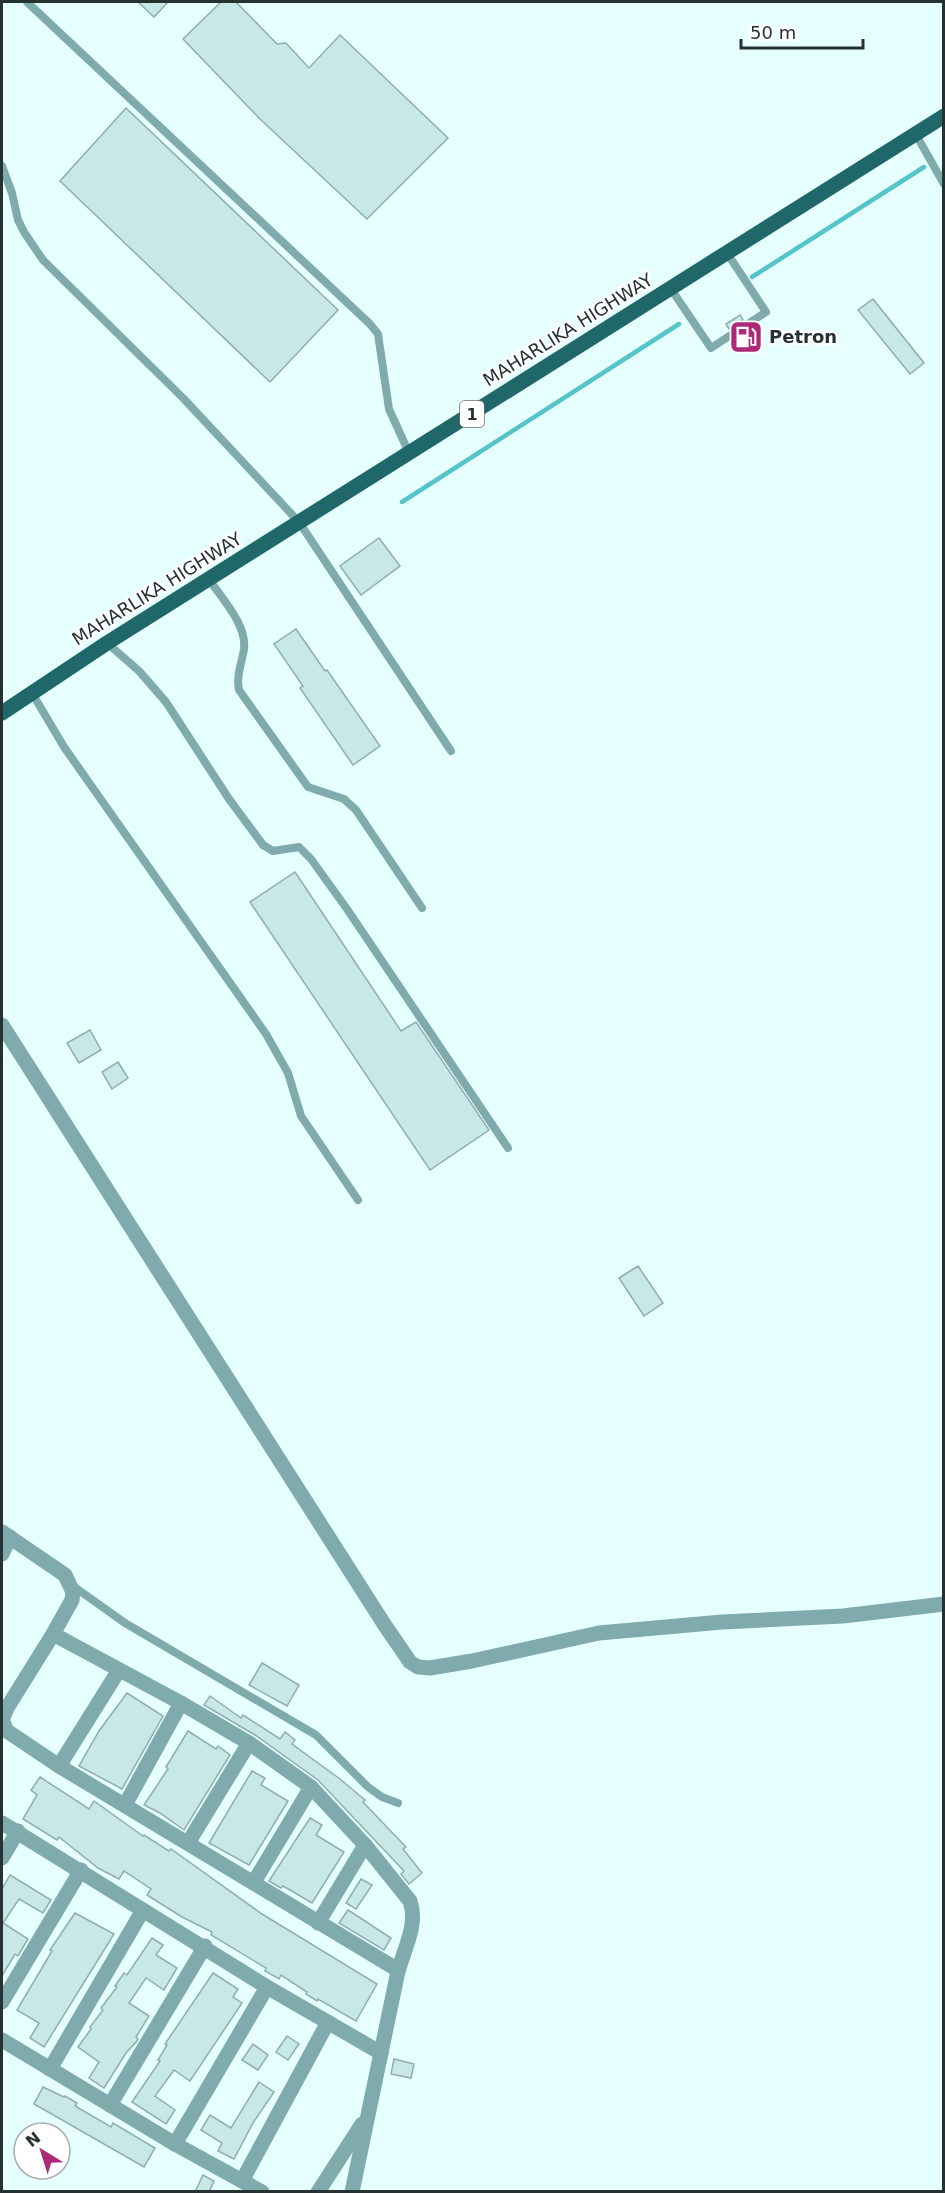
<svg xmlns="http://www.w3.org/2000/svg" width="945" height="2193" font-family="'DejaVu Sans',sans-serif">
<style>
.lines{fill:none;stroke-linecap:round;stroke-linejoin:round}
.stream{stroke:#54c4c8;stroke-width:4.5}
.building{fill:#c8e7e7;stroke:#90adae;stroke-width:1.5}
.lane{stroke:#80abac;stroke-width:8}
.street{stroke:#80abac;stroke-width:15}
.primary{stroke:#1f6769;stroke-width:15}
.labels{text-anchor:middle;stroke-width:4.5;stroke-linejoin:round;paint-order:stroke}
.shield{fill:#fff;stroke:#676f70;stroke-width:1.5}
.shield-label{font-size:16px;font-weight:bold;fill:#263132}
.street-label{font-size:18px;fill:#263132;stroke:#fff}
.poi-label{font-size:18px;font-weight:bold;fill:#263132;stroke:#fff;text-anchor:start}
</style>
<rect width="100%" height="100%" fill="#e6ffff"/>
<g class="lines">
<g class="stream">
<path d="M752,277l172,-110"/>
<path d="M402,502l277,-178"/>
</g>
</g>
<g class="building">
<path d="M138,2h30l-14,15z"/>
<path d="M221,2h15l41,42 9,-1 23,25 31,-33 108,103 -81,81 -107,-100 -77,-80z"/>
<path d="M126,108l212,202 -68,72 -210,-201z"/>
<path d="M873,299l51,64 -14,11 -52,-64z"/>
<path d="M740,315l3,5 -14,9 -3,-5z"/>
<path d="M379,538l21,28 -39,29 -21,-29z"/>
<path d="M296,629l29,42 2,-1 53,76 -27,19 -53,-77 3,-2 -29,-42z"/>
<path d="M295,872l106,159 15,-9 73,108 -59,40 -180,-268z"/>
<path d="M90,1030l11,20 -22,13 -12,-20z"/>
<path d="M118,1062l10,16 -16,11 -10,-17z"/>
<path d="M638,1266l25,37 -19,13 -25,-38z"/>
<path d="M262,1663l37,22 -12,21 -38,-21z"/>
<path d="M127,1693l36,23 -41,73 -43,-23 20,-35z"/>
<path d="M210,1696l31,22 2,-3 37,24 5,-7 10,8 -3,4 48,35 25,21 -2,2 43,45 -3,2 19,24 -13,11 -8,-10 3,-3 -86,-91 -63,-45 -51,-30z"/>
<path d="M188,1731l28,18 2,-3 12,9 -46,75 -24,-17 -16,-8 24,-36 -2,-2z"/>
<path d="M252,1771l13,7 -4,7 27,16 -39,64 -40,-22z"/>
<path d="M40,1777l49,32 5,-8 49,35 1,-1 25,16 2,-2 91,65 115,70 -21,37 -38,-22 -1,2 -11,-7 1,-2 -26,-17 -2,4 -14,-8 1,-3 -55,-33 1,-3 -30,-15 -35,-22 4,-6 -27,-18 -5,8 -21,-11 -39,-31 -2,3 -34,-21 14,-24 -6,-5z"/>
<path d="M310,1818l12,7 -6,10 28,17 -32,51 -29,-17 -2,2 -12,-7z"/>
<path d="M10,1875l41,25 -8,13 -24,-14 -16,24 25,16 -10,17 -3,-2 -13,22v-87z"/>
<path d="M361,1879l11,6 -16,24 -10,-6z"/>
<path d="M348,1910l43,28 -7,12 -45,-27z"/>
<path d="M75,1913l39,21 -70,113 -14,-9 9,-15 -22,-13 35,-59 -2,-1z"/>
<path d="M152,1938l11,7 -7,10 21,13 -13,22 -18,-12 -17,25 20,13 -13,21 2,2 -1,2 -11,12 -22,35 -15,-10 10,-16 -21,-15 13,-18 -1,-2 13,-17 -2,-2 16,-21 -2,-1 9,-13 3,2z"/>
<path d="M213,1973l25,16 -5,8 9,6 -52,78 -16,-11 -19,26 20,14 -9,14 -34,-22 28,-41 -2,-1 9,-15 -2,-1z"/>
<path d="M287,2036l12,8 -11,16 -12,-8z"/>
<path d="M253,2044l15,11 -10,15 -16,-10z"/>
<path d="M394,2059l20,5 -3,14 -20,-4z"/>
<path d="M259,2082l15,10 -21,31 -19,36 -16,-8 4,-8 -21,-13 9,-15 21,13z"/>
<path d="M43,2087l21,10 1,-1 12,7 -2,3 36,21 2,-4 42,25 -11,19 -110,-63z"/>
<path d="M203,2175l11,6 -5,11h-14z"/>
</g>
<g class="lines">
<g class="lane">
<path d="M27,2l343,322 8,10 11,75 20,44"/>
<path d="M915,133l29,51"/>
<path d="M2,166l10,27 6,27 6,12 19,28 141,139 115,123 152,229"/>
<path d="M671,289l40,59 55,-36 -39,-59"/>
<path d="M209,579c12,19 38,45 35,70 -2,14 -8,26 -5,41l69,97 36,12 12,11 66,98"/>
<path d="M107,643l32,28 27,31 63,97 34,46 10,6 26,-4 12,12 36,50 161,239"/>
<path d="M32,693l32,54 202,287 22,39 13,43 57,84"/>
<path d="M73,1586l52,37 191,112 52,52 14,10 16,6"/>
</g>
<g class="street">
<path d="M2,1025l382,599 26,38 8,5 12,1 42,-7 127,-28 123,-11 121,-6 101,-12"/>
<path d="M2,1532l63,43 8,17 -1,8 -19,34 -46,74 -5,12 5,11 52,35 339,204"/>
<path d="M2,1554l8,-17"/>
<path d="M53,1634l128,69 68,40 62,44 54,58 45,56c9,25 -8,51 -13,75 -15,72 -30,144 -45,216"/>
<path d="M59,1766l60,-96"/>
<path d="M125,1805l56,-102"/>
<path d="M2,1823l265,164 114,66"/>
<path d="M188,1843l61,-100"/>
<path d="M2,1858l16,-27"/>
<path d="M254,1882l57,-95"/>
<path d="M318,1923l47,-78"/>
<path d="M2,2002l79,-132"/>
<path d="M2,2040l173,104 87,48"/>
<path d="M50,2069l93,-159"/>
<path d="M110,2105l95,-159"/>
<path d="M175,2144l92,-157"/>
<path d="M242,2181l86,-159"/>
<path d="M318,2192l44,-68"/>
</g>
<path class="primary" d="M2,713l105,-70 837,-527"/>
</g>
<defs>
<symbol id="fuel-square" viewBox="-11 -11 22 22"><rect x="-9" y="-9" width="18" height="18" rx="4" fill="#ab2b79" stroke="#fff"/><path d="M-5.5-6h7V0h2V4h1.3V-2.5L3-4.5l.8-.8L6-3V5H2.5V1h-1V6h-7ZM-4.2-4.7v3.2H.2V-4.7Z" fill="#fff"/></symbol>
</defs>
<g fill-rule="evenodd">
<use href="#fuel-square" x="727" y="318" width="38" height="38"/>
</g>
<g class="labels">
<rect class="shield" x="460" y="401" width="24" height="26" rx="4.5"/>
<g class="shield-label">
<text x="472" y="420">1</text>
</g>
<g class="street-label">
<text transform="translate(568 330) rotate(-32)" y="6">MAHARLIKA HIGHWAY</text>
<text transform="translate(157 589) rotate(-32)" y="6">MAHARLIKA HIGHWAY</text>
</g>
<g class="poi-label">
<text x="769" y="343">Petron</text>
</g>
</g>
<rect width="945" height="2193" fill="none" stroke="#263132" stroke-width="6"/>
<g transform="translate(42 2151) rotate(322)"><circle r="28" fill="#ffffff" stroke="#a8adad" stroke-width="1.5"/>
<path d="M0-4.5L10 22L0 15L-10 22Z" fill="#ab2b79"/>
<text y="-9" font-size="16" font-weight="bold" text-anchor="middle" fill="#263132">N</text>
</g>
<path d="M741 39v9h122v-9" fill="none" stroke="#263132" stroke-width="3"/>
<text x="750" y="39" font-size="18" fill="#263132" stroke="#ffffff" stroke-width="4.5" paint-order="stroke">50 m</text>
</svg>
